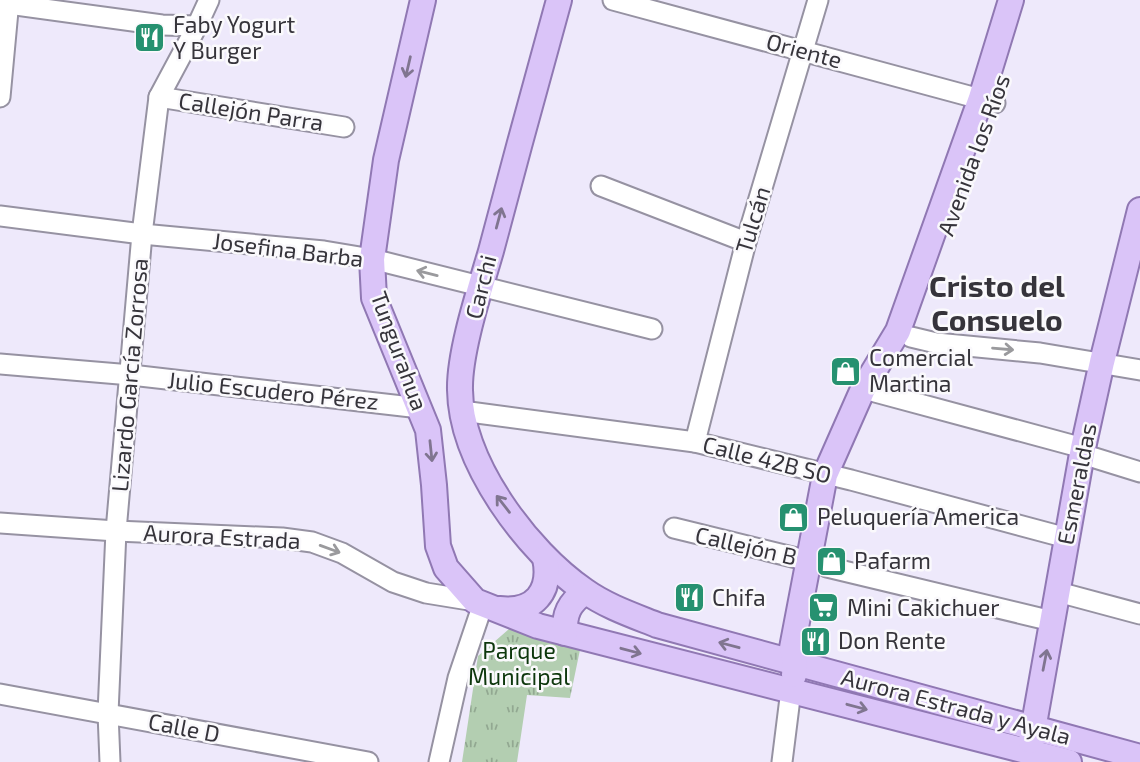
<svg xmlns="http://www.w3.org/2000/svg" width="1140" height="762" font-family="'Exo 2',sans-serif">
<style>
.park{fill:url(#park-tufts)}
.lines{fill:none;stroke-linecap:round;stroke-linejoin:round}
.minor-casing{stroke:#9692a2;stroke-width:23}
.major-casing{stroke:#9078b3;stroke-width:28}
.minor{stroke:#fff;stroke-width:19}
.major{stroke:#dac4f8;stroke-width:24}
.oneway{stroke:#807590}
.oneway2{stroke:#9a9a9d}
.labels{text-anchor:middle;stroke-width:5;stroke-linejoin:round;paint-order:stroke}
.poi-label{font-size:23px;fill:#36343b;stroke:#faf9fc;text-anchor:start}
.street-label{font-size:23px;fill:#36343b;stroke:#faf9fc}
.park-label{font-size:23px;fill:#0d370c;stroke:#faf9fc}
.district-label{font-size:30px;font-weight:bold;fill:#36343b;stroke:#faf9fc}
</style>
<defs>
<pattern id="park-tufts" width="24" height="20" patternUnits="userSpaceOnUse" patternTransform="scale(1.75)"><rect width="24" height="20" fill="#b3ceb1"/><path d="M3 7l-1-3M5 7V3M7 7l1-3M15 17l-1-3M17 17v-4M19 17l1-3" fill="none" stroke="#92a891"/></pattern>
</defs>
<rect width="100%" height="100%" fill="#eee9fb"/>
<path class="park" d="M509,629l72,16 -11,53 -43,-3 -10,67h-55l16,-106z"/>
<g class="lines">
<defs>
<g id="minor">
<path d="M613,0l382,103"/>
<path d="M0,3l162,22 35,1"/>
<path d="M0,97l9,-97"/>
<path d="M159,97l185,30"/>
<path d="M601,186l145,56"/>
<path d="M0,216l142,18 182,17 48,8 280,70"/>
<path d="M911,337l25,6 104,10 100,17"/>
<path d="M0,364l131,11 289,33"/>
<path d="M875,392l208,56"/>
<path d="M462,411l233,31 156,38 216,58"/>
<path d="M695,442l51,-200 72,-242"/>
<path d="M1082,454l58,18"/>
<path d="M0,523l116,8 166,7 30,4 30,11 51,29 33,11 49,8"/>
<path d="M674,528l143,35"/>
<path d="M827,567l225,54"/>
<path d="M1058,592l82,22"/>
<path d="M0,694l368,68"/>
<path d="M110,762l-2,-49 8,-182 26,-297 17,-137 38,-71 12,-26"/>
<path d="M439,762l19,-84 25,-74"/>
<path d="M782,762l9,-72"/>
</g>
<g id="major">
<path d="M423,0l-37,160 -14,99 2,39 54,132 6,55 4,61 8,22 29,33 63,25 531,136"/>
<path d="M559,0c-23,84 -46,167 -68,251 -11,38 -32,101 -31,139 1,73 67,161 125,201 21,15 47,24 72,34l483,132"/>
<path d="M499,609c35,4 53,-17 46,-51"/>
<path d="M565,633c-1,-19 4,-30 20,-41"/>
<path d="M794,675l1,-12 -3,-15 33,-173 38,-86 35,-58 83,-233 30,-98"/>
<path d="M1031,741l52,-293 19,-86 38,-152"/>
</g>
</defs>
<use href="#minor" class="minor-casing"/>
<use href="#major" class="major-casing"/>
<use href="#minor" class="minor"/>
<use href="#major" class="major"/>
</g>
<defs><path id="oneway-shaft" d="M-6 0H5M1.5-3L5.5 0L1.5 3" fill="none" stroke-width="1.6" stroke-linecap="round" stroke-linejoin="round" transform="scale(1.75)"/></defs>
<g class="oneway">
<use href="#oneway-shaft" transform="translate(408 67) rotate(103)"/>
<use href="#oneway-shaft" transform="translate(499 218) rotate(-75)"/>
<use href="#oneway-shaft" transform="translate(431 451) rotate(84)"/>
<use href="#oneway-shaft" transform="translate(503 504) rotate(-128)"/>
<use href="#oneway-shaft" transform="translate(729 645) rotate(-165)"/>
<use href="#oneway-shaft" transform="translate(631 651) rotate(15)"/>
<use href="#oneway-shaft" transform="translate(1045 660) rotate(-79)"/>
<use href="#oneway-shaft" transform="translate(857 707) rotate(15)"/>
</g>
<g class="oneway2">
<use href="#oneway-shaft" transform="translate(427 273) rotate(-166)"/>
<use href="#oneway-shaft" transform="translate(1003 349) rotate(5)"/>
<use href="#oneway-shaft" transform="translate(330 549) rotate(20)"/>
</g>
<defs>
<symbol id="restaurant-square" viewBox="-11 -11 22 22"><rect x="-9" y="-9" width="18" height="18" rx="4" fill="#269170" stroke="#faf9fc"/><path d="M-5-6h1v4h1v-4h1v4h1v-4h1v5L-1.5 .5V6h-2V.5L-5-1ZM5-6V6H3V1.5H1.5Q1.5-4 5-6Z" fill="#fff"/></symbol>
<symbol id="shop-square" viewBox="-11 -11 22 22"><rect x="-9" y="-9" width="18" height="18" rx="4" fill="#269170" stroke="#faf9fc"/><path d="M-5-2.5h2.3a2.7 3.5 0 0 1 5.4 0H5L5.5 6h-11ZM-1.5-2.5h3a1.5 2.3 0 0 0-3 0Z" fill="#fff"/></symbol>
<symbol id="supermarket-square" viewBox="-11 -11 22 22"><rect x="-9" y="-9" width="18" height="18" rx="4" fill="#269170" stroke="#faf9fc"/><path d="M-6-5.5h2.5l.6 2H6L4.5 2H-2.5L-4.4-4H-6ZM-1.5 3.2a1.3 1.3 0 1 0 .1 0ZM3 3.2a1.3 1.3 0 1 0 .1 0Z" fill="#fff"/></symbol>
</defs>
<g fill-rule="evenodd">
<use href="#restaurant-square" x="132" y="20" width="35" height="35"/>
<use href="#shop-square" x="828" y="354" width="35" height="35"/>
<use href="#shop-square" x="776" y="500" width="35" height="35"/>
<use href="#shop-square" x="814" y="544" width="35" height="35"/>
<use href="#restaurant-square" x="672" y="580" width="35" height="35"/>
<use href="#supermarket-square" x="806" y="590" width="35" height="35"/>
<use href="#restaurant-square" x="798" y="624" width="35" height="35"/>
</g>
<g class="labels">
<g class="poi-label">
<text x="173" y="33">Faby Yogurt<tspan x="173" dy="26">Y Burger</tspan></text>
<text x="869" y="366">Comercial<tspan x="869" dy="26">Martina</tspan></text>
<text x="817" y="525">Peluquería America</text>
<text x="854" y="569">Pafarm</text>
<text x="712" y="606">Chifa</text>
<text x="847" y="616">Mini Cakichuer</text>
<text x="838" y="649">Don Rente</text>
</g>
<g class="street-label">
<text transform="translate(804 51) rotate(15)" y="8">Oriente</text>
<text transform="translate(251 112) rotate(9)" y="8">Callejón Parra</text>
<text transform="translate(974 155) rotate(-70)" y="8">Avenida los Ríos</text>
<text transform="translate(753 220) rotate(-73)" y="8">Tulcán</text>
<text transform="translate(288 250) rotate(7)" y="8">Josefina Barba</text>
<text transform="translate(481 287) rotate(-76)" y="8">Carchi</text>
<text transform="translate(399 351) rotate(70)" y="8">Tungurahua</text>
<text transform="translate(130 375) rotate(-85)" y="8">Lizardo García Zorrosa</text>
<text transform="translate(273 391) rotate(6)" y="8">Julio Escudero Pérez</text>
<text transform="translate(767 460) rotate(14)" y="8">Calle 42B SO</text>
<text transform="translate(1077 484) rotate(-79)" y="8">Esmeraldas</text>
<text transform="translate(222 537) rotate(3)" y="8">Aurora Estrada</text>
<text transform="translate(746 546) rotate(13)" y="8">Callejón B</text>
<text transform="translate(956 707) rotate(15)" y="8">Aurora Estrada y Ayala</text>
<text transform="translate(184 728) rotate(11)" y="8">Calle D</text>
</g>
<g class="park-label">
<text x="519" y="659">Parque<tspan x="519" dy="26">Municipal</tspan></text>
</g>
<g class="district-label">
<text x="997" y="297">Cristo del<tspan x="997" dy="34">Consuelo</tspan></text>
</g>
</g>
</svg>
